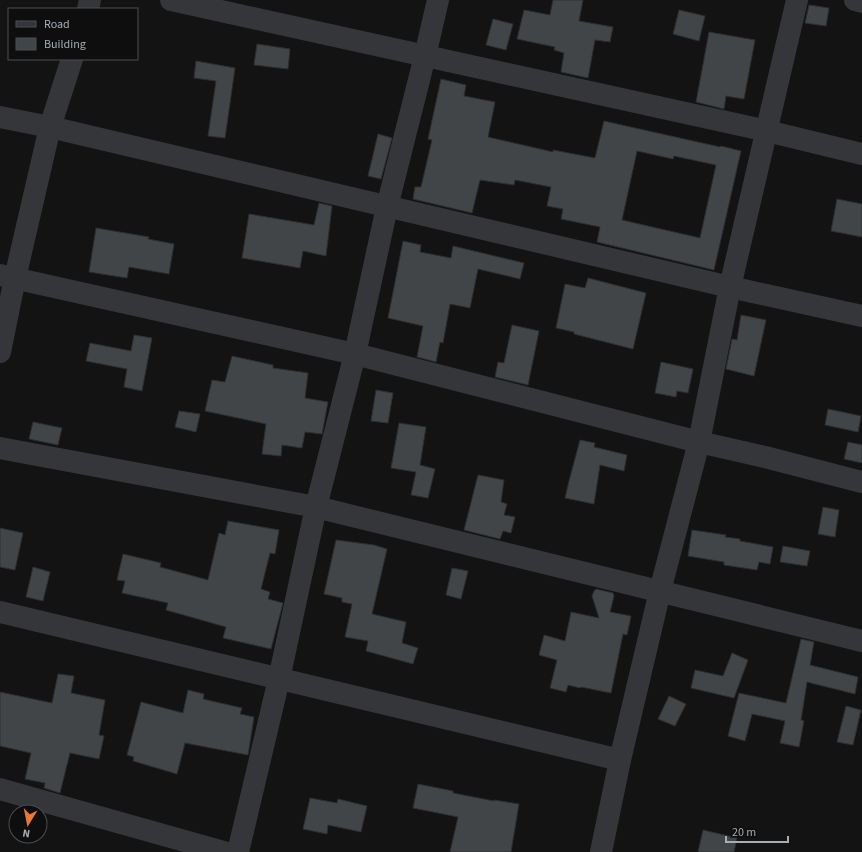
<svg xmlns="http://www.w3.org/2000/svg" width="862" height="852" font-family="'Source Sans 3',sans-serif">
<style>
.building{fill:#424547;stroke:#2d2e30;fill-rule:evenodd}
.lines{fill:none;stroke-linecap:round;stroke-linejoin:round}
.street{stroke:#343639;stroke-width:22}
</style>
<rect width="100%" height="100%" fill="#131314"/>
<g class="building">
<path d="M553,0h30l-4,21 34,6 -3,15 -15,-2 -7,38 -27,-6 3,-19 -10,-3 1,-3 -38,-8 7,-29 26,5z"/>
<path d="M809,5l20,3 -3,18 -21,-3z"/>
<path d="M679,10l26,6 -6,25 -26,-7z"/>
<path d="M493,19l20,5 -7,26 -20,-5z"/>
<path d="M709,32l46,8 -11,59 -18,-3 -2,13 -28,-7z"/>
<path d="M257,44l33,5 -2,20 -34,-4z"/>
<path d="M196,61l39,7 -10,70 -17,-2 8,-55 -22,-3z"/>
<path d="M441,79l25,6 -2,11 31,6 -7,35 65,15v-2l42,8 9,-37 116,26 1,-1 20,5 -27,119 -117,-28 3,-15 -39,-8 2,-10 -16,-3 4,-19 -36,-7 -1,5 -34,-5 -8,33 -59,-14 2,-12h6l11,-47 -4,-1zM637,151l36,8 1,-3 42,9 -16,73 -78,-18z"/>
<path d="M378,134l14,4 -11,41 -13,-3z"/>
<path d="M837,199l25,5v33l-31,-6z"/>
<path d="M319,203l13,3 -6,50 -23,-5 -3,17 -58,-10 7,-44 65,11z"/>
<path d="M96,228l53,9 -1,2 26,5 -5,30 -40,-7 -2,11 -38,-6z"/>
<path d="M403,241l18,4 -1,7 31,6 2,-12 71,17 -4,16 -42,-10 -8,39 -20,-4 -7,39 -3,-1 -4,20 -19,-5 6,-31 -35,-8z"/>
<path d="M588,278l58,15 -13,56 -59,-15v-2l-18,-4 9,-44 20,4z"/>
<path d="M741,315l25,5 -12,56 -28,-7 6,-30 5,1z"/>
<path d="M512,325l27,6 -11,54 -33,-8 3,-15 6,1z"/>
<path d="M134,335l18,3 -10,53 -18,-4 3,-18 -41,-8 4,-18 41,8z"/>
<path d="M232,356l41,9v3l35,5 -3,25 23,4 -6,32 -17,-2 -3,16 -20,-3 -1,11 -19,-2 4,-30 -61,-13 7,-31 13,2z"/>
<path d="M661,362l32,7 -5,24 -11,-2 -1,6 -21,-4z"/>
<path d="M376,390l17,3 -5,30 -17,-2z"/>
<path d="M828,409l33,7 -3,16 -33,-7z"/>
<path d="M179,411l21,3 -4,18 -21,-5z"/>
<path d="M33,422l29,6 -4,17 -29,-6z"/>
<path d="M399,423l27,4 -6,38 15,4 -7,29 -17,-3 5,-23 -25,-4z"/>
<path d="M580,440l15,3 -1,4 33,8 -3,16 -24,-6 -6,39 -29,-6 4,-17z"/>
<path d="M848,442l14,3v18l-18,-4z"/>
<path d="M478,475l26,5 -3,22 6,2 -3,11 11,2 -4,16 -8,-2 -3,8 -36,-9z"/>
<path d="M823,507l16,3 -4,27 -17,-3z"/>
<path d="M228,521l51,9 -4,24 -5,-1 -9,36 9,3 -2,7 15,4 -12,46 -48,-11 3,-11 -60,-17 2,-7 -46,-10 3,-12 -8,-1 6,-26 38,9 -1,4 48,13 11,-47 6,2z"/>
<path d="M0,528l23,5 -8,37 -15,-3z"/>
<path d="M692,530l34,5 -1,2 15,2v2l33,6 -3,17 -11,-2 -2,8 -33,-5v-3l-36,-6z"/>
<path d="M336,540l38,5 13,4 -15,65 34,8 -4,21 16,5 -5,16 -47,-13 2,-10 -23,-4 7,-33 -10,-2v-4l-18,-4z"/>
<path d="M783,546l27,5 -3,15 -27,-4z"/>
<path d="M33,567l17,5 -7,29 -17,-4z"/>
<path d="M452,568l16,3 -7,28 -15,-4z"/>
<path d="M596,589l17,4 1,3 -4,16 21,4 -4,19 -4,-1 -12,59 -30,-6 -1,1 -12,-3 -2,7 -16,-4 7,-28 -18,-5 5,-20 21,6 6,-29 28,6 -7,-22 2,-5z"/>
<path d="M801,639l13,3 -4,23 48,12 -3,17 -48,-12 -6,38 3,1 -5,26 -19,-4 5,-22 -33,-7 -7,27 -17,-5 11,-43 47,10z"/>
<path d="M732,653l16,7 -14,38 -43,-10 4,-18 28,6z"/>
<path d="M58,674l16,2 -3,17 34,7 -6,35 5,1 -5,23 -29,-6 -10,40 -16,-5 1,-5 -20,-4 6,-26 -31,-7v-54l52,11z"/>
<path d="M188,690l16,4 -1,5 39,9 -2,6 14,3 -6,38 -63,-12 -8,31 -44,-13 1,-4 -7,-2 14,-53 42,11z"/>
<path d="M669,696l17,8 -11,22 -17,-7z"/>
<path d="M846,706l15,4 -8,35 -16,-3z"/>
<path d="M418,784l35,7v2l41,8v-1l25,4 -8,48h-61l8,-35 -45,-9z"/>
<path d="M310,798l27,5 1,-4 29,7 -6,26 -33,-7 -1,9 -24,-5z"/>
<path d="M703,830l34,8 -3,14h-36z"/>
</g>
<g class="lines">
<g class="street">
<path d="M171,0l596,131 95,23"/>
<path d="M855,0l7,2"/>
<path d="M88,9l2,-9"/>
<path d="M0,117l50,10 680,160 132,29"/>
<path d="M0,275l355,79 344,88 66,15 97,25"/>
<path d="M0,352l15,-74 35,-151 22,-68"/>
<path d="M0,448l316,59 546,134"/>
<path d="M0,612l620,148"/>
<path d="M0,789l224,63"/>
<path d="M238,852l41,-173 37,-172 39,-153 32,-147 38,-151 13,-56"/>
<path d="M601,852l19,-92 40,-169 39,-149 31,-155 67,-287"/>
</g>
</g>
<rect x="8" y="8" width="130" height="52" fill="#0e0e0f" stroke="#4a4e51"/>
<rect x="16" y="21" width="20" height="6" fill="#343639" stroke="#4a4e51"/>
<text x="44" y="28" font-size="12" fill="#a5aeb4">Road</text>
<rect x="16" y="38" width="20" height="12" fill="#424547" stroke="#4a4e51"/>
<text x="44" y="48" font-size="12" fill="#a5aeb4">Building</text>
<g transform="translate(28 824) rotate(190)"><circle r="19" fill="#0e0e0f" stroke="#4a4e51"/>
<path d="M0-3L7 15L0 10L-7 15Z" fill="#ea7736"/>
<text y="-6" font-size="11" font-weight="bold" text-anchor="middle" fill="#a5aeb4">N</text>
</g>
<path d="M726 836v6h62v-6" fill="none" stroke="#a5aeb4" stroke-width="2"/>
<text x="732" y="836" font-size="12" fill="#a5aeb4" stroke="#0e0e0f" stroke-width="3" paint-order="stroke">20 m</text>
</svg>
